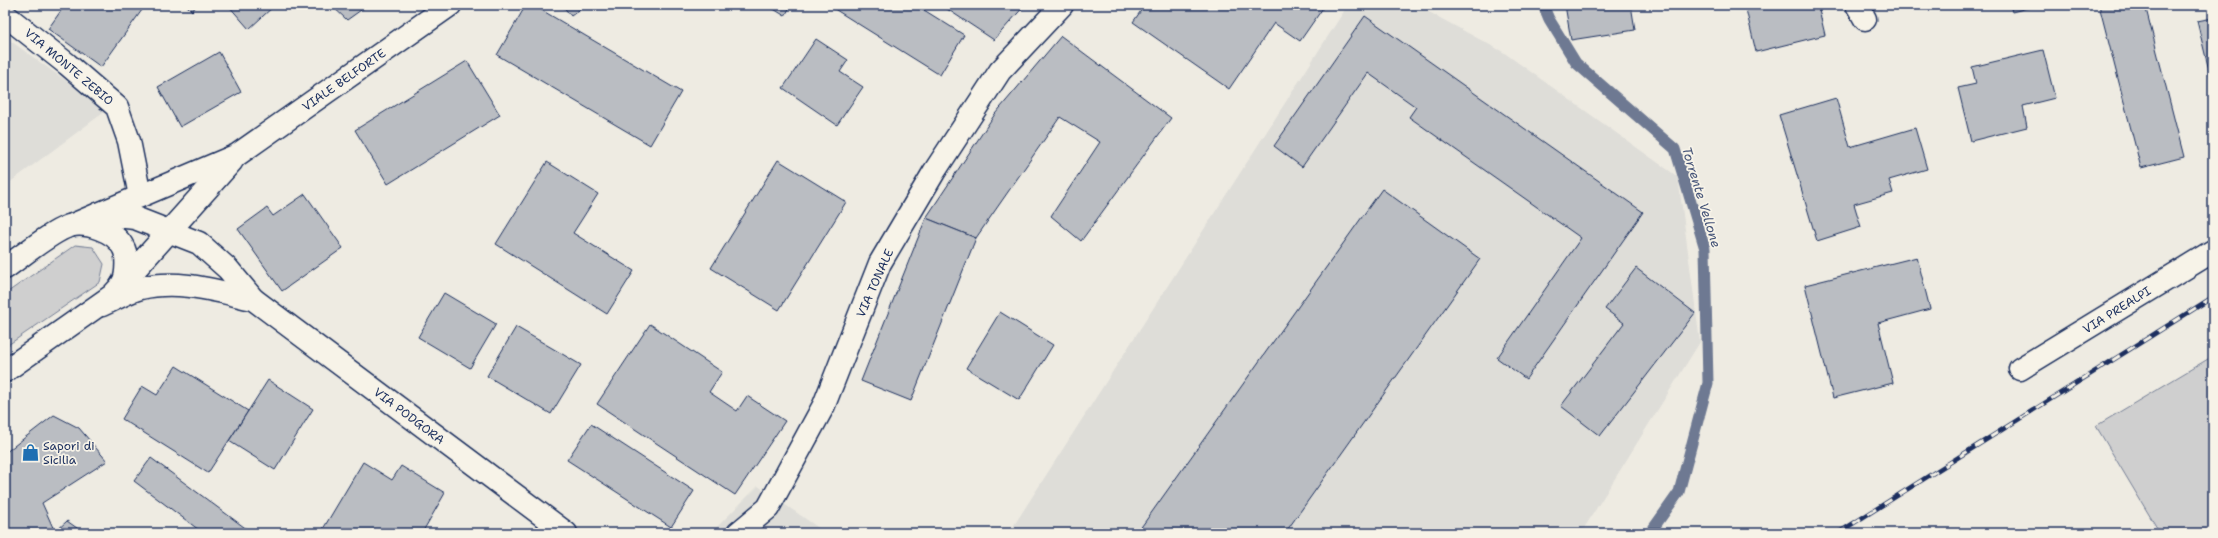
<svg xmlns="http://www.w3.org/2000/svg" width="2218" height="538" font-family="'Shantell Sans',sans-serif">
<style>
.built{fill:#deddd8}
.green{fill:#cfcfcf;stroke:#757f96}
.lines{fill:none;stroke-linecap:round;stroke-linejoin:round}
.stream{stroke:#6e7992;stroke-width:11}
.building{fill:#babdc2;stroke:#1b2f5e}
.minor-casing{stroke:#1b2f5e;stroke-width:25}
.major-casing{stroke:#1b2f5e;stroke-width:25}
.minor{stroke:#f7f3e8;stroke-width:22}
.major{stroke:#f7f3e8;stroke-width:22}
.rail-casing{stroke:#1b2f5e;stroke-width:4.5}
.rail{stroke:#f7f3e8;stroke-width:3;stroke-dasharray:9;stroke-linecap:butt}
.labels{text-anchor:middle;stroke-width:3.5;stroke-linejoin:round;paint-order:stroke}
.street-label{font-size:12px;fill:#1b2f5e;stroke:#f7f3e8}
.poi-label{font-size:12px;fill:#1b2f5e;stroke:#f7f3e8;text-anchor:start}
.water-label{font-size:13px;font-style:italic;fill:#455478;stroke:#f7f3e8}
</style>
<rect width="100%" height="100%" fill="#eeebe2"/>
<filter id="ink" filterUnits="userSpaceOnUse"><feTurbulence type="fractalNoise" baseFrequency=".025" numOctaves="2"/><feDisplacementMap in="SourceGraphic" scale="8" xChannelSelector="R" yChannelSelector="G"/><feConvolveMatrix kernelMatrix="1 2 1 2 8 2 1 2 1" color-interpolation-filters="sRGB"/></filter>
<g filter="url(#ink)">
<g class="built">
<path d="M1348,5h68l87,47 175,125 22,165 -119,191h-572z"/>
<path d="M5,37l102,73 -102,76z"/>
<path d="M758,486l68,47h-115z"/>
</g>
<g class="green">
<path d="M75,245l18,2 11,17 -4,18 -95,65v-53z"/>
<path d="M2213,356v177h-53l-64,-107z"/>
</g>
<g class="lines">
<path class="stream" d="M1543,5l6,14 27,44 99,86 30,100 3,134 -29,109 -29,41"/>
</g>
<g class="building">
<path d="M65,5h71l6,5 -41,57 -53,-38z"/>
<path d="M186,5h11l-5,6z"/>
<path d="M228,5h47l-26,24z"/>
<path d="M331,5h37l-21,15z"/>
<path d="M526,5h7l148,87 -31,53 -153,-90z"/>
<path d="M562,5h24l-15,11z"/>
<path d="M767,5h24l-6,11z"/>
<path d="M828,5h88l48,30 -24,40z"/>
<path d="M941,5h84l-31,35z"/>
<path d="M1145,5h180l-25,36 -26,-18 -45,66 -96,-67z"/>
<path d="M1565,5h66l4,25 -64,10z"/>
<path d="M1745,5h73l7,30 -69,17z"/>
<path d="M2010,5h29l-27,7z"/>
<path d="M2099,5h46l39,152 -43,11z"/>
<path d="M1365,16l278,196 -117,167 -29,-21 84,-120 -172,-121 7,-10 -48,-34 -66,94 -28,-21z"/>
<path d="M2213,18v69l-16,-66z"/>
<path d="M1061,36l110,82 -90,123 -30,-25 49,-74 -40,-25 -84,121 -50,-20 69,-104z"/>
<path d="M816,39l32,21 -8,12 23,15 -26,38 -54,-37z"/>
<path d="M2043,50l12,48 -32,8 4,21 -56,14 -13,-53 18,-4 -4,-17z"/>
<path d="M219,52l22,40 -61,35 -22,-40z"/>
<path d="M467,61l33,54 -112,69 -33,-54z"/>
<path d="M1836,98l14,49 65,-19 12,41 -38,11 4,13 -39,11 7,23 -44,14 -38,-126z"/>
<path d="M778,160l68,42 -67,108 -68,-42z"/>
<path d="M547,162l51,32 -25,39 61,38 -27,43 -111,-70z"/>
<path d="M1382,189l98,70 -195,274h-148z"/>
<path d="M305,194l38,54 -61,43 -44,-62 29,-21 6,8z"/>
<path d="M926,218l50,20 -65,163 -50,-20z"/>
<path d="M1917,257l13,52 -52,14 15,60 -60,15 -28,-113z"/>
<path d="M1636,268l59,45 -95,123 -39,-30 63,-83 -19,-14z"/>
<path d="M444,293l52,31 -26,44 -52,-31z"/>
<path d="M1000,312l53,33 -34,55 -53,-32z"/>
<path d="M650,324l72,48 -13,20 28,19 10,-15 38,25 -50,74 -138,-91z"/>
<path d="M516,327l65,38 -30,49 -64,-38z"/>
<path d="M176,366l72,45 -40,62 -86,-54 20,-33 15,9z"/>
<path d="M268,380l45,29 -38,61 -46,-29z"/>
<path d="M54,415l25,13 28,33 -65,42 13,29 12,-11 17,12h-57l-3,-4 -6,4h-13v-80z"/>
<path d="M591,424l103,67 -23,36 -104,-67z"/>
<path d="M151,458l101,75h-49l-69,-52z"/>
<path d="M363,462l29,18 9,-14 44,27 -23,40h-93l-6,-4z"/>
</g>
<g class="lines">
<defs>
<g id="minor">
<path d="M1857,5l8,14"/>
<path d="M5,15l62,49 50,43 12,34 11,55"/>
<path d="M98,214l37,4 64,25 29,26 25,30 313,234"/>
<path d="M102,305c12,-5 26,-14 39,-17 38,-9 75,3 112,11"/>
<path d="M2020,369l193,-118"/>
<path d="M738,533l30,-25 56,-103 56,-142 54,-91 66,-101 62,-66"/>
</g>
<g id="major">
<path d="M70,226l167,-71 213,-150"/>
<path d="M5,268c17,-12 46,-36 64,-42 17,-5 46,5 54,21 5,8 4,28 0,36 -2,4 -7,8 -10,12l-108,76"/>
<path d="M122,284l110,-123"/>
</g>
</defs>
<use href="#minor" class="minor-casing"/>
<use href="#major" class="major-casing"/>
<use href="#minor" class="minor"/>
<use href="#major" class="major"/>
<defs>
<path id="rail" d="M1838,533l375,-236"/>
</defs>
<use href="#rail" class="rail-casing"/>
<use href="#rail" class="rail"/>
</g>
</g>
<defs>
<symbol id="shop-bare" viewBox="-9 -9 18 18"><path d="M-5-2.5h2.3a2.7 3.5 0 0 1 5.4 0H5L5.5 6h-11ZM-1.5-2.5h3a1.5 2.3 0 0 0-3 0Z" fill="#1f6fb2" stroke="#f7f3e8" stroke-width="2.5" paint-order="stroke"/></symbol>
</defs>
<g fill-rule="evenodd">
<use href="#shop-bare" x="18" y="440" width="25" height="25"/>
</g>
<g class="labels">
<g class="street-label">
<text transform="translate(69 67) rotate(40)" y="4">VIA MONTE ZEBIO</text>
<text transform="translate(344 80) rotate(-35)" y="4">VIALE BELFORTE</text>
<text transform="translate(875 283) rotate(-66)" y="4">VIA TONALE</text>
<text transform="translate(2117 310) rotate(-32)" y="4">VIA PREALPI</text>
<text transform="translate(409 416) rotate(37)" y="4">VIA PODGORA</text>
</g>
<g class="poi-label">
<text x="43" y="450">Sapori di<tspan x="43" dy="14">Sicilia</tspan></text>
</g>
<g class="water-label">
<text transform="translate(1702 197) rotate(73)" y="5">Torrente Vellone</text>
</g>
</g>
<rect width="2218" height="538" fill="none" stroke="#f7f3e8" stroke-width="20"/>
<rect x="10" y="10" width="2198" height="518" fill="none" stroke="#1b2f5e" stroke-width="1.5" filter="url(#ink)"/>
</svg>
